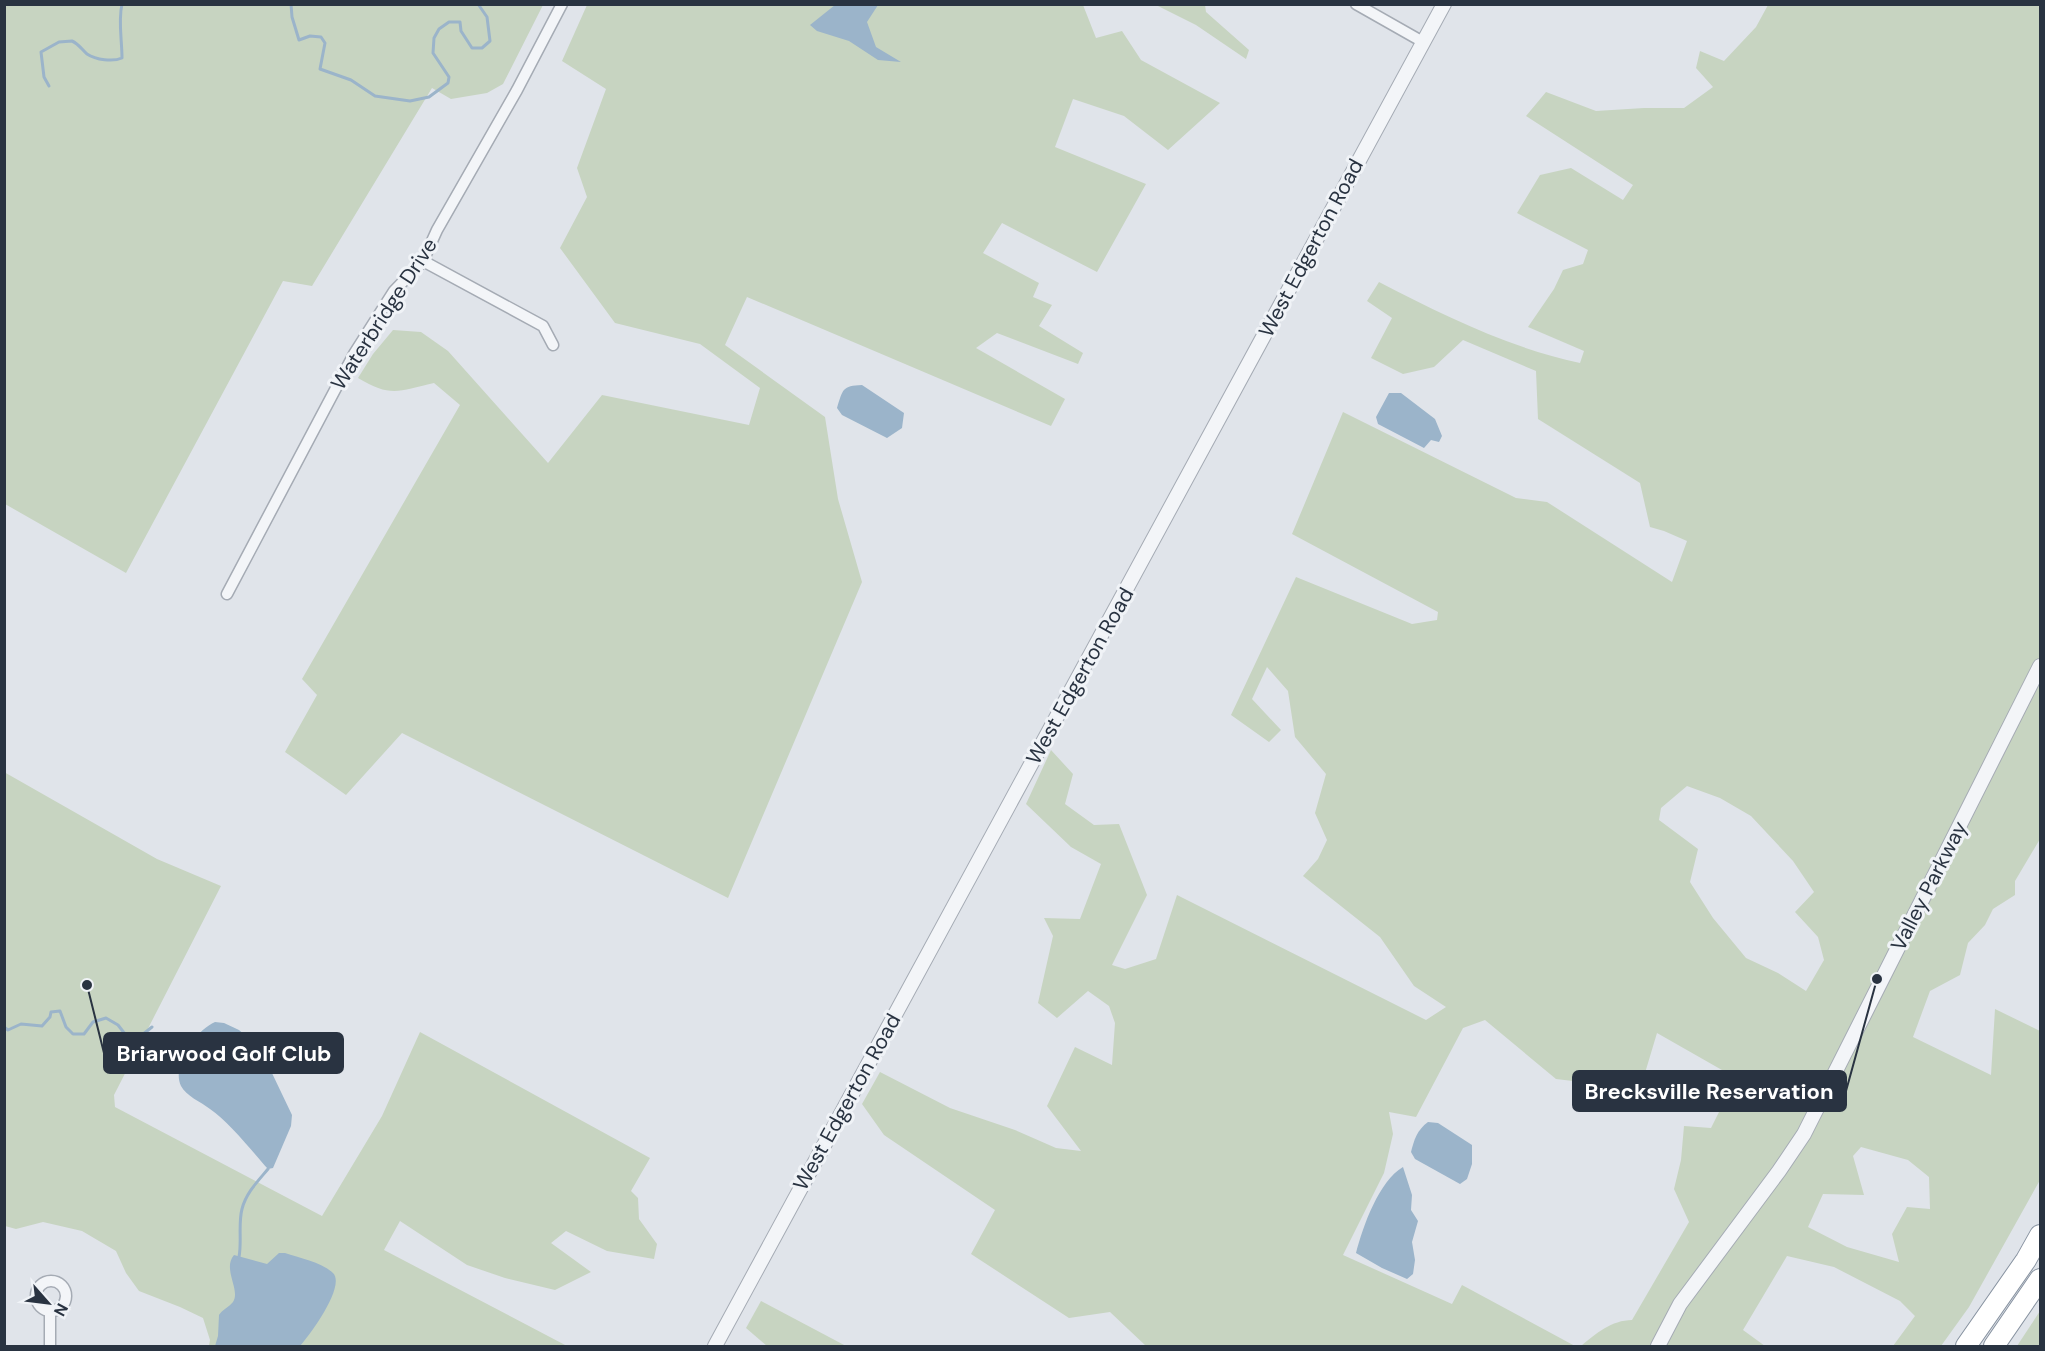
<svg xmlns="http://www.w3.org/2000/svg" width="2045" height="1351" font-family="'DM Sans',sans-serif">
<style>
.green{fill:#c7d4c1;fill-rule:evenodd}
.water{fill:#9bb4ca}
.lines{fill:none;stroke-linecap:round;stroke-linejoin:round}
.stream{stroke:#9bb4ca;stroke-width:3}
.minor-casing{stroke:#a5abb4;stroke-width:13}
.tertiary-casing{stroke:#a5abb4;stroke-width:16}
.motorway-casing{stroke:#8792a0;stroke-width:22}
.minor{stroke:#f3f5f8;stroke-width:10}
.tertiary{stroke:#f3f5f8;stroke-width:14}
.motorway{stroke:#fff;stroke-width:20}
.labels{text-anchor:middle;stroke-width:6;stroke-linejoin:round;paint-order:stroke}
.street-label{font-size:21px;fill:#293341;stroke:#f0f3f7}
.leader{fill:none;stroke:#293341;stroke-width:2}
.callout-dot{fill:#293341;stroke:#f0f3f7;stroke-width:2}
.callout{fill:#293341;stroke:#293341;stroke-width:2}
.callout-label{font-size:22px;text-anchor:middle;font-weight:bold;fill:#fff}
</style>
<rect width="100%" height="100%" fill="#e0e4ea"/>
<g class="green">
<path d="M5,4l538,1 -40,79 -16,9 -36,6 -19,-11 -120,198 -29,-5 -157,292 -121,-69z"/>
<path d="M587,5h496l13,33 26,-7 19,29 79,43 -52,47 -44,-34 -51,-17 -18,48 91,37 -49,88 -95,-49 -19,30 56,30 -6,14 19,8 -13,21 44,27 -5,11 -81,-31 -21,15 89,51 -14,27 -304,-129 -22,48 100,72 13,82 24,83 -134,316 -326,-165 -56,62 -61,-43 32,-57 -15,-16 158,-274 -26,-22c-35,8 -43,15 -76,-5l15,-24 20,-24 28,2 27,19 100,112 54,-68 147,30 11,-37 -60,-44 -85,-21 -55,-75 27,-51 -10,-29 29,-79 -44,-28z"/>
<path d="M1156,5h49l1,7 43,38 -3,9 -50,-34z"/>
<path d="M1768,5h272v834l-25,42v14l-22,14 -8,16 -17,18 -8,32 -30,16 -17,46 78,38 4,-66 45,22v149l-71,127 -28,39h-48l22,-30 -15,-15 -66,-34 -47,-11 -44,74 22,16h-184c14,-12 31,-26 51,-26l57,-98 -15,-33 7,-29 3,-34 27,2 25,-50 -79,-45 -12,40 -47,11 -42,-5 -71,-59 -22,8 -47,89 -27,-5 4,22 -9,39 -41,82 109,49 10,-19 113,61h-429l-36,-34 -41,6 -98,-64 24,-44 -111,-75 -22,-31 18,-32 70,36 65,22 41,18 25,3 -34,-45 28,-59 37,18 3,-42 -6,-17 -21,-15 -31,27 -19,-15 15,-67 -9,-18 36,1 21,-55 -30,-17 -45,-43 25,-54 22,24 -8,30 29,21 25,-1 28,71 -35,70 13,4 31,-10 21,-64 249,125 20,-13 -32,-21 -34,-49 -77,-61 15,-17 9,-19 -12,-27 11,-39 -31,-37 -7,-46 -21,-24 -15,32 29,31 -12,12 -38,-27 65,-138 116,47 25,-4 1,-8 -146,-78 51,-122 173,86 31,4 125,80 15,-41 -23,-10 -14,-4 -10,-44 -102,-64 -2,-48 -73,-31 -29,27 -31,7 -32,-16 21,-40 -25,-17 12,-19c64,33 130,66 201,81l4,-12 -56,-24 26,-38 9,-19 20,-6 5,-14 -71,-37 23,-38 31,-7 52,32 10,-15 -107,-69 20,-24 50,19 48,-3h40l29,-21 -17,-19 4,-17 24,10 32,-34zM1687,786l33,12 31,18 42,45 21,31 -19,20 23,25 6,23 -18,31 -28,-18 -32,-15 -33,-40 -23,-36 8,-33 -39,-29 2,-12zM1861,1147l47,13 21,17 1,32 -23,-2 -15,27 7,28 -52,-15 -39,-20 15,-33 41,1 -11,-39z"/>
<path d="M4,772l153,87 64,27 -107,209 1,12 207,109 60,-100 38,-84 230,126 -19,33 7,7 1,21 18,25 -3,15 -47,-8 -41,-20 -15,12 40,29 -36,18 -50,-12 -38,-13 -67,-44 -16,29 183,96h-358l1,-6 -7,-22 -23,-11 -41,-16 -13,-18 -10,-22 -34,-20 -39,-9 -27,7 -11,-3z"/>
<path d="M761,1301l85,45h-79l-21,-18z"/>
<path d="M2040,1311v35h-23z"/>
</g>
<g class="water">
<path d="M835,5h43l-11,17 9,25 25,15 -23,-2 -29,-19 -32,-10 -7,-6z"/>
<path d="M862,385l42,28 -2,15 -15,10 -45,-23 -5,-7c6,-19 5,-22 25,-23z"/>
<path d="M1389,393h12l34,26 7,17 -3,6 -8,-2 -7,8 -46,-24 -2,-7z"/>
<path d="M215,1022l9,1 15,7 21,18 32,67 -1,11 -18,42 -5,1c-16,-18 -40,-48 -58,-60 -9,-7 -24,-13 -29,-23 -10,-21 15,-56 34,-64z"/>
<path d="M1428,1122l10,1 34,22v19l-5,15 -7,5 -45,-25 -4,-7c3,-12 6,-22 17,-30z"/>
<path d="M1403,1167l9,28 -1,15 7,11 -6,21 3,18 -2,14 -6,5 -25,-11 -26,-15c7,-27 23,-72 47,-86z"/>
<path d="M279,1253h6c14,5 37,9 48,20 13,13 -23,62 -33,73h-85l3,-10 1,-21c3,-5 10,-8 14,-13 8,-12 -11,-33 1,-47l33,9z"/>
</g>
<g class="lines">
<g class="stream">
<path d="M291,4l1,13 7,23 11,-4 11,1 4,6 -5,26 31,11 24,16 35,5 19,-4 19,-14 1,-6 -16,-24 1,-15 5,-9 10,-7h11l1,9 11,17h10l8,-7 -3,-24 -9,-13"/>
<path d="M49,86l-5,-9 -3,-25 18,-10 13,-1c7,3 10,9 15,13 9,6 26,8 35,4 0,-18 -4,-37 0,-54"/>
<path d="M4,1027l4,3 13,-6 21,2 8,-9 1,-5 9,-1 6,16 7,7h11l9,-12 13,-4 12,7 14,18 20,-16"/>
<path d="M239,1257c3,-16 -1,-33 3,-48 4,-16 16,-28 26,-40"/>
</g>
<defs>
<g id="minor">
<path d="M1356,4l67,38"/>
<path d="M423,261l120,65 10,19"/>
<path d="M227,594l127,-240 40,-63 29,-30 14,-31 80,-140 45,-86"/>
<circle cx="51" cy="1296" r="15"/>
<path d="M50,1346v-34"/>
</g>
<g id="tertiary">
<path d="M715,1346l729,-1342"/>
<path d="M1658,1346l22,-42 99,-133 25,-37 236,-468"/>
</g>
<g id="motorway">
<path d="M1966,1346l60,-86 14,-25"/>
<path d="M1994,1346l46,-67"/>
</g>
</defs>
<use href="#minor" class="minor-casing"/>
<use href="#tertiary" class="tertiary-casing"/>
<use href="#motorway" class="motorway-casing"/>
<use href="#minor" class="minor"/>
<use href="#tertiary" class="tertiary"/>
<use href="#motorway" class="motorway"/>
</g>
<g class="labels">
<g class="street-label">
<text transform="translate(1311 248) rotate(-62)" y="7">West Edgerton Road</text>
<text transform="translate(384 314) rotate(-57)" y="7">Waterbridge Drive</text>
<text transform="translate(1080 676) rotate(-61)" y="7">West Edgerton Road</text>
<text transform="translate(1929 886) rotate(-63)" y="7">Valley Parkway</text>
<text transform="translate(847 1102) rotate(-61)" y="7">West Edgerton Road</text>
</g>
</g>
<path class="leader" d="M87 985L104 1053M1877 979L1846 1091"/>
<g class="callout-dot">
<circle cx="87" cy="985" r="6"/>
<circle cx="1877" cy="979" r="6"/>
</g>
<g class="callout">
<rect x="104" y="1033" width="239" height="40" rx="6"/>
<rect x="1573" y="1071" width="273" height="40" rx="6"/>
</g>
<g class="callout-label">
<text x="224" y="1061">Briarwood Golf Club</text>
<text x="1709" y="1099">Brecksville Reservation</text>
</g>
<rect width="2045" height="1351" fill="none" stroke="#293341" stroke-width="12"/>
<g transform="translate(48 1303) rotate(118)" stroke="#f0f3f7" stroke-width="4.5" paint-order="stroke">
<path d="M0-4.5L10 22L0 15L-10 22Z" fill="#293341"/>
<text y="-9" font-size="16" font-weight="bold" text-anchor="middle" fill="#293341">N</text>
</g>
</svg>
